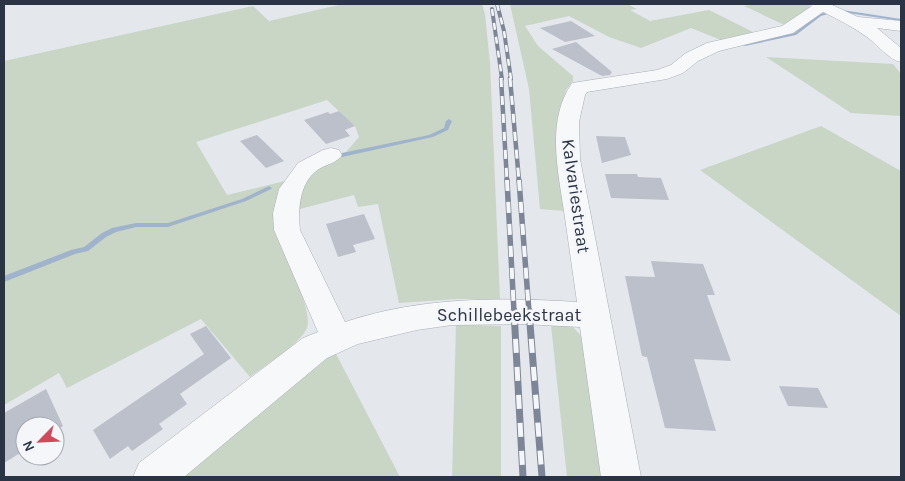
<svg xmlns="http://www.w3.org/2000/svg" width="905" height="481" font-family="Karla,sans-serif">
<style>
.green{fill:#c9d6c5}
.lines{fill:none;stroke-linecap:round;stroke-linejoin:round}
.stream{fill:#9fb4cc;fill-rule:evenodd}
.building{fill:#bbc0ca}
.minor-casing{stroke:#a9aeb7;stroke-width:1}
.minor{fill:#f7f8fa;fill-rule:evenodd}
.rail-far3-casing{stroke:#7d8696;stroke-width:4}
.rail-far2-casing{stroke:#7d8696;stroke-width:4.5}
.rail-far1-casing{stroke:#7d8696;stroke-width:5.5}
.rail-casing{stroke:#7d8696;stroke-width:7}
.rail-far3{stroke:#f4f6f9;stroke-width:2.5;stroke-dasharray:7;stroke-linecap:butt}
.rail-far2{stroke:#f4f6f9;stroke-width:3;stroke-dasharray:9;stroke-linecap:butt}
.rail-far1{stroke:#f4f6f9;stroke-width:4;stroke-dasharray:11;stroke-linecap:butt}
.rail{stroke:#f4f6f9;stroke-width:5;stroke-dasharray:14;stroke-linecap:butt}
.labels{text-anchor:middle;stroke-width:5;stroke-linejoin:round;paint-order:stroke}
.street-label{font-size:18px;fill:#2b3445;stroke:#f4f6f9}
</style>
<rect width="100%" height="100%" fill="#e4e7ec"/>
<g class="green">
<path d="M343,4h139l3,10 5,49 10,236h-43l-58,4 -21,-99 -20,3 -4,-12 -58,15 2,-13 13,-24 16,-11 19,-10 13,-15 -4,-11 -28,-26 -131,42 31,53 62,-15c-3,13 -11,44 -9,56 4,21 36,78 26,94 -10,17 -39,34 -56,47l-49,-58 -134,69 -8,-15 -55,32v-344l249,-55 16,15z"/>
<path d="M510,4h117l10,5 -7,1 20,11 59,-11 52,26 -35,6 -35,-14 -50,20 -32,-11 -40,-21 -44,10 13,20 35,30v5l-7,9 -3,13 2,108 -25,-2 -11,-120z"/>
<path d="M755,4h54l1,3 -21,20 -45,-21z"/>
<path d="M766,57l127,7 8,10v42l-50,-3z"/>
<path d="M821,126l80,45v145l-201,-146z"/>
<path d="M456,324l45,2v151h-49z"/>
<path d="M551,325l21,1 11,12 20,139h-36z"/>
<path d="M335,352l65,125h-223l133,-110z"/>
</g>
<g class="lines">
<g class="stream">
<path d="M842,10l59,9v2l-60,-9 -1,-1z"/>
<path d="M827,12l2,1 -1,1 -7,2 -25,19 -51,11 -2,-1 51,-12 25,-19z"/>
<path d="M449,119l3,2 -4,9 -15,7 -91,20 -3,-2 3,-2 87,-18 15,-7 2,-7z"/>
<path d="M269,186l3,2 -1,1 -25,12 -78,26h-32l-20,5 -10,5 -18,14 -13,3 -71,28v-6l67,-26 13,-3 18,-14 10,-5 24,-5h32l74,-24z"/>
</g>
</g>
<g class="building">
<path d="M571,21l24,15 -30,6 -25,-14z"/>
<path d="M576,42l36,30 -2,3 -8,1 -50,-27z"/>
<path d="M339,111l16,15 -10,4 5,6 -24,8 -22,-24 24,-8 2,2z"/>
<path d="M257,135l27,26 -18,7 -26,-27z"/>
<path d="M596,136l29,1 6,18 -29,8z"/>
<path d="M605,174h32l1,3 23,1 8,22 -58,-2z"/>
<path d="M364,214l11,25 -22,6 3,7 -18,5 -12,-33z"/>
<path d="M651,261l52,3 12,31h-8l24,66 -37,-2 22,72 -51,-3 -18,-71 -5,-1 -17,-80 30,1z"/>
<path d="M206,326l25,32 -51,36 7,10 -28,20 4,5 -31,22 -4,-5 -18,13 -17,-29 111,-76 -14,-20z"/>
<path d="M779,386l39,2 10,20 -40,-2z"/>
<path d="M46,389l17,37 -8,5v-5h-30v24l-21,13v-50z"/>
</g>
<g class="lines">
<defs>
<path id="minor" d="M811,4h19l28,13 43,4v10l-24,-3 24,20v14c-12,-2 -23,-17 -34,-25 -14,-10 -29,-18 -44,-25l-30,21 -74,18 -21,10 -15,12 -16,6 -80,13 -2,3 -6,27 1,37 61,318h-40l-21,-150 -57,-3 -71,1 -35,5 -59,14 -31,14 -143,119h-51l6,-14 164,-125 15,-6 -44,-102 -1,-17 6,-24 19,-26 25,-13 8,-2 8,2 3,5c-5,8 -15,9 -23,14 -20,13 -21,40 -19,61l45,92c75,-25 154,-25 232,-20 -4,-28 -8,-56 -12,-84 -6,-43 -20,-96 7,-135l85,-13 14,-5 15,-12 21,-10 75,-17 30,-20z"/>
</defs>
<use href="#minor" class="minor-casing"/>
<use href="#minor" class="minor"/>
<defs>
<g id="rail-far3">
<path d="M497,4l7,27 7,48"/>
<path d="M492,9l10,70"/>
</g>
<g id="rail-far2">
<path d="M501,78l6,103"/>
<path d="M510,78l9,103"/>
</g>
<g id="rail-far1">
<path d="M507,180l7,132"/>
<path d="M519,180l10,132"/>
</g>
<g id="rail">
<path d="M514,311l9,166"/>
<path d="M529,311l13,166"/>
</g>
</defs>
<use href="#rail-far3" class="rail-far3-casing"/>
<use href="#rail-far2" class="rail-far2-casing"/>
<use href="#rail-far1" class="rail-far1-casing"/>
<use href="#rail" class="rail-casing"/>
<use href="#rail-far3" class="rail-far3"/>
<use href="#rail-far2" class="rail-far2"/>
<use href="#rail-far1" class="rail-far1"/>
<use href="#rail" class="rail"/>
</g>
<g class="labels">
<g class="street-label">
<text transform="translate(576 196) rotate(82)" y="6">Kalvariestraat</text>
<text x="509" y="321">Schillebeekstraat</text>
</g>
</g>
<rect width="905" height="481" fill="none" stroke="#2b3445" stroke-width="10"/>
<g transform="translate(40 441) rotate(246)"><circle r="24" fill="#f4f6f9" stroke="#a4a8b1"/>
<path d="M0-4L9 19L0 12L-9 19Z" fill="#d1495b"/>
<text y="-8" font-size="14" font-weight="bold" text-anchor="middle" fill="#2b3445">N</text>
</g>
</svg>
